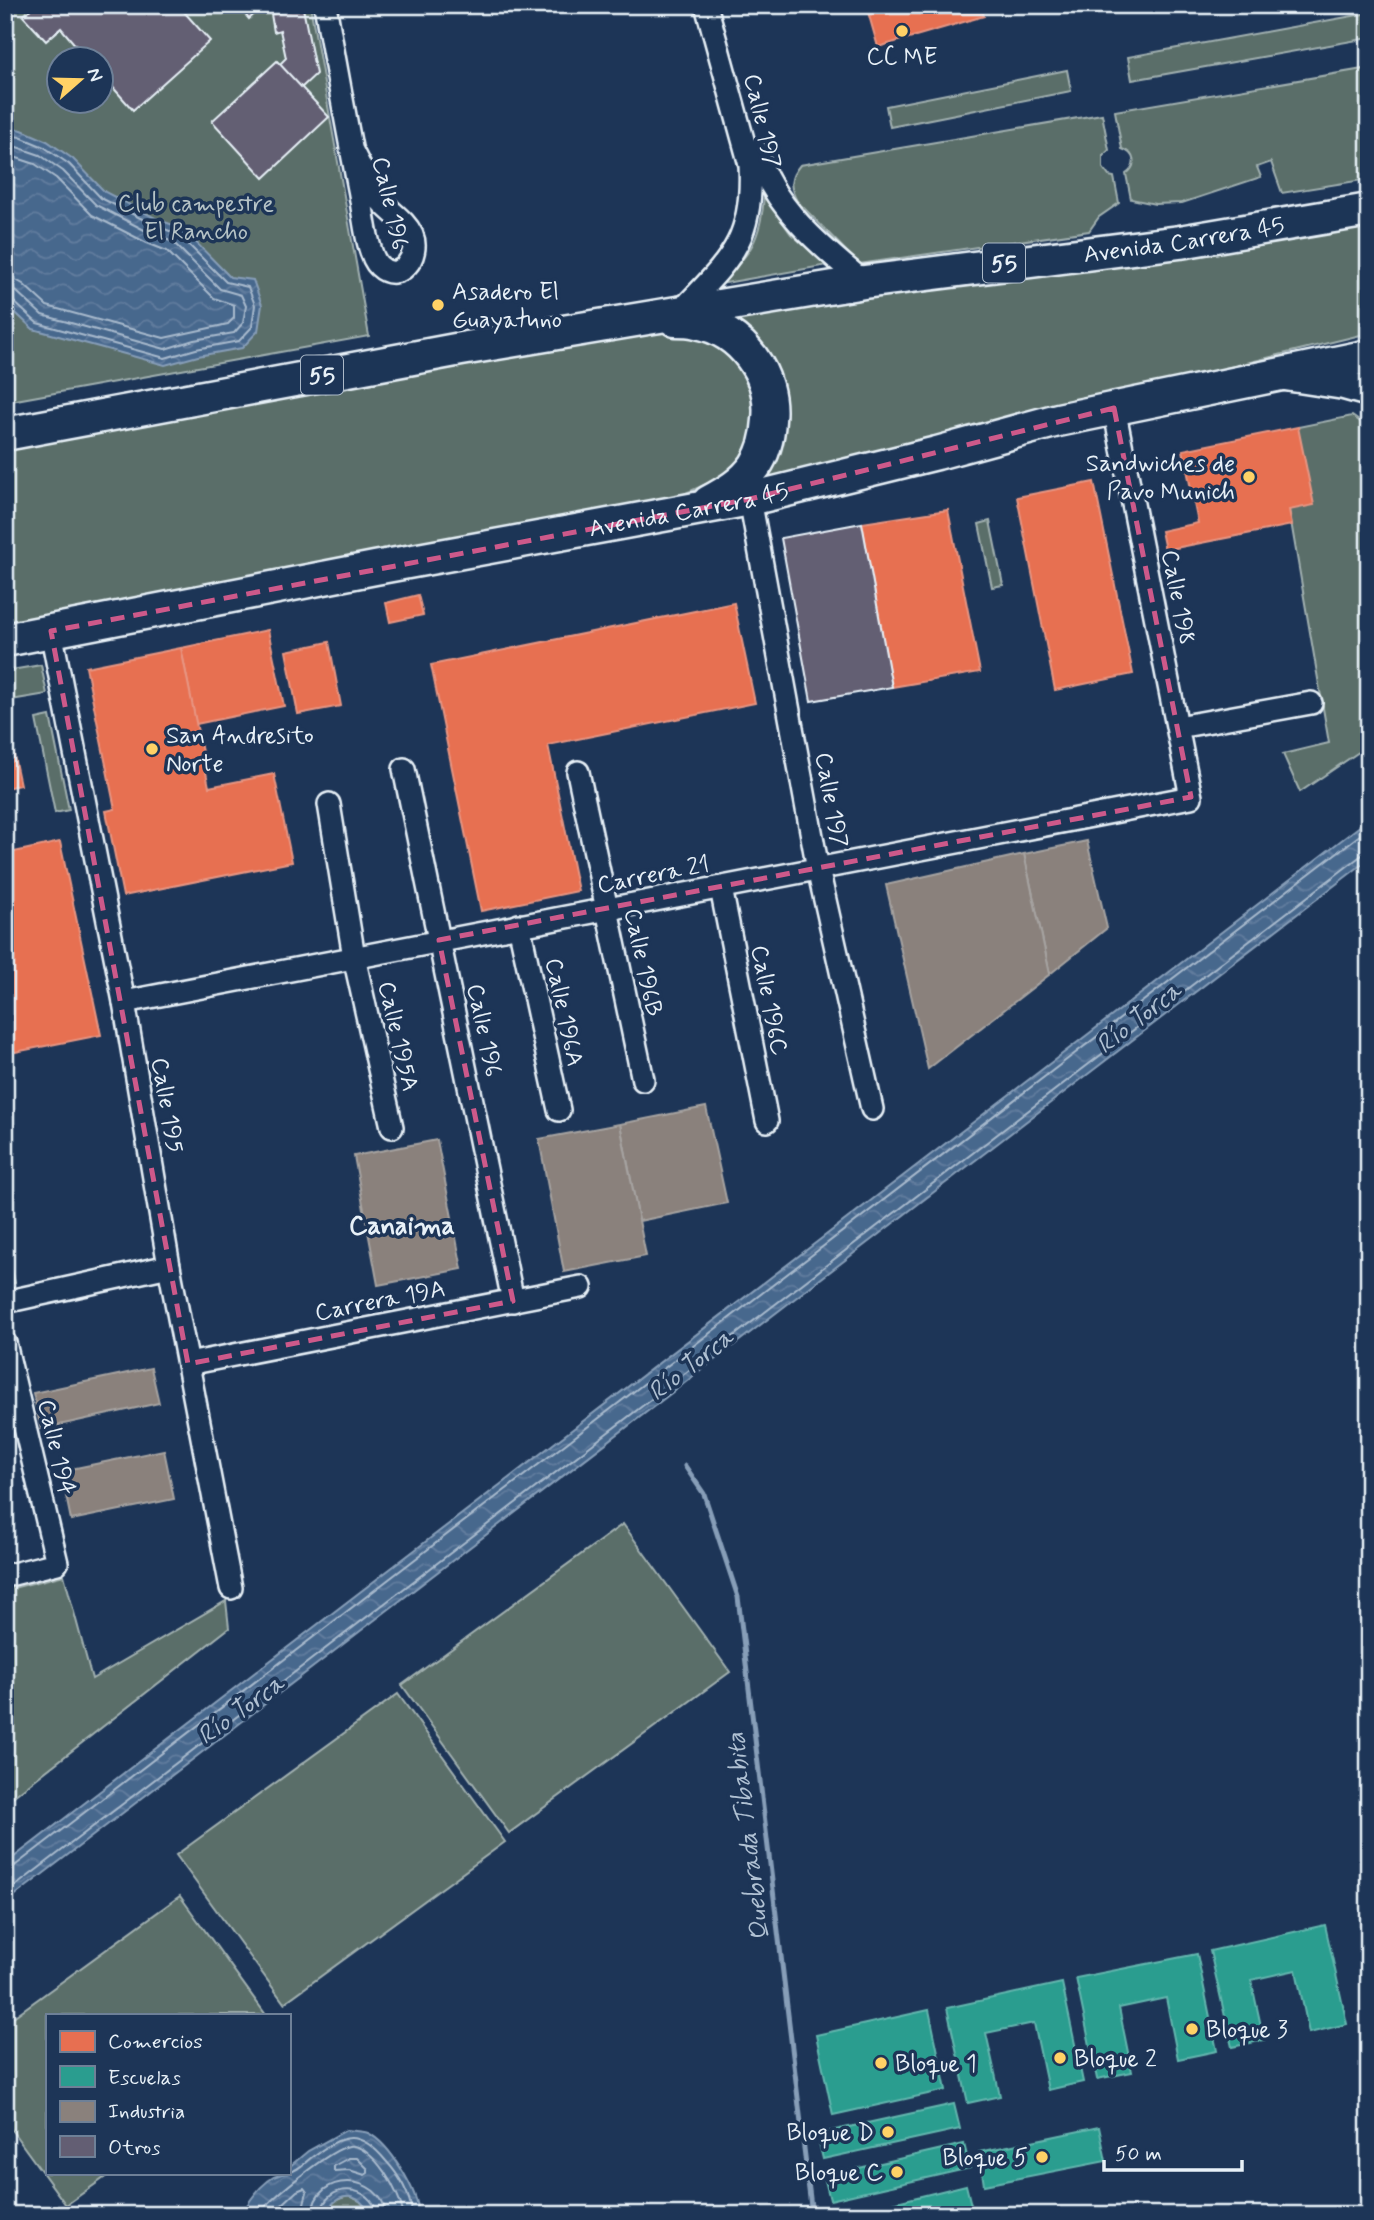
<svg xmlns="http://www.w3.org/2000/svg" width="1374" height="2220" font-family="Mynerve,sans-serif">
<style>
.green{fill:#5a6e69;stroke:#a1b0b0;stroke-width:2;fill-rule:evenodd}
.water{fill:url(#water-waves);stroke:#879eb8;stroke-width:2}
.shops{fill:#e76f51;stroke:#e79683;stroke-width:2}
.schools{fill:#2a9d8f;stroke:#63b6ae;stroke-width:2}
.industry{fill:#8a817c;stroke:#a6a3a1;stroke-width:2}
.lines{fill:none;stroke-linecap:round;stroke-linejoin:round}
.shore{stroke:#a8bacd;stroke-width:2}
.stream{stroke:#879eb8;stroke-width:5}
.building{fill:#635e73;stroke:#e8f1f8;stroke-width:2}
.minor-casing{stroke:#e8f1f8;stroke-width:26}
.major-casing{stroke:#e8f1f8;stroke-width:33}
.highway-casing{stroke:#e8f1f8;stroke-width:37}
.minor{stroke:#1d3557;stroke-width:21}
.major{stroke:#1d3557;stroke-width:28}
.highway{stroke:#1d3557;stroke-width:32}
.marked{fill:none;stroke:#cd598a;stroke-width:5;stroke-dasharray:14 9;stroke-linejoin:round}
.poi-dot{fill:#ffd166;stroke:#1d3557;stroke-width:2.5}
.labels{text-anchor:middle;stroke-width:7;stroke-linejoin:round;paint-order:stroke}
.shield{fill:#1d3557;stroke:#abb9c8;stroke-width:2}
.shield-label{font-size:23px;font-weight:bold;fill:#e8f1f8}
.poi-label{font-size:24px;fill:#e8f1f8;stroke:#1d3557;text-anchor:start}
.street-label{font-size:24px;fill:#e8f1f8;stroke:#1d3557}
.park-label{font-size:24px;fill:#b6c3c6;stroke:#1d3557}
.water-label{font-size:26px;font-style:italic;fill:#b0c1d3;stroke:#1d3557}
.neighbourhood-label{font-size:26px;font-weight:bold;fill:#e8f1f8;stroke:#1d3557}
</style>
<defs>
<pattern id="water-waves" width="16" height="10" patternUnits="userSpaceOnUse" patternTransform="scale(1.75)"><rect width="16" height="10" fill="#47678d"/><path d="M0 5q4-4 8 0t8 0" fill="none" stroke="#627d9e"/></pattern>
</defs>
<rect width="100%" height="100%" fill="#1d3557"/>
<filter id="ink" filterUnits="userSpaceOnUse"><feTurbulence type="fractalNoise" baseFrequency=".0143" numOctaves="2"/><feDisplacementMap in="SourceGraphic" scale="14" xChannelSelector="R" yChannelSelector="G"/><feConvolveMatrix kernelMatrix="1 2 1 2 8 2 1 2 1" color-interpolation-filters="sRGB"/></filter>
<g filter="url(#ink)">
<g class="green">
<path d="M5,5h305l59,331 -364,66zM60,60h42v42h-42z"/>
<path d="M1369,13v25l-237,42 -4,-23z"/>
<path d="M1369,68v111l-87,14 -11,-31 -14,5 4,10 -79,26 -27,1 -24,-5 -5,-25c12,-8 9,-21 -4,-25l-7,-38z"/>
<path d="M1067,70l4,21 -181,36 -4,-21z"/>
<path d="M1102,114l7,36 -6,6v12l6,8 5,1 5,26 -20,14 -10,14 -230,33 -62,-63c-8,-14 -8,-23 3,-36z"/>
<path d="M764,196l27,38 37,31 -108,19c30,-30 41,-44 44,-88z"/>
<path d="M1369,223v110l-615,150 26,-42 5,-34 -5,-30 -12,-25 -16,-19 -26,-17 517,-68z"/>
<path d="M679,332l38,10 29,28 11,46 -8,29 -14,21 -24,16 -34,15 -672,127v-175c210,-43 423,-78 634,-114z"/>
<path d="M1352,416l17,12v317l-69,47 -17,-38 46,-11 -40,-233 9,-83z"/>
<path d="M990,521l13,64 -11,2 -13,-63z"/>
<path d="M41,665l6,29 -42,7v-30z"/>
<path d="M50,716l19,94 -14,3 -19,-94z"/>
<path d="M5,1239l10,44 -10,2z"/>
<path d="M623,1524l107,148 -221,161 -107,-148z"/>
<path d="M64,1575l28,104 134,-78 3,27 -224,175v-213z"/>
<path d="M398,1694l107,148 -221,161 -108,-148z"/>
<path d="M180,1896l86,119h-219v158h64l-45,32 -61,-84v-98z"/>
<path d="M349,2196l11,5 12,14h-45c4,-13 9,-16 22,-19z"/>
</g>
<g class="water">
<path d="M5,127l17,3 25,11 26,18 32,33 54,28 23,8 48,49 23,3 9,25 -4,26 -16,17 -44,8 -33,9 -132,-36 -28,-26z"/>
<path d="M1369,819v40l-1364,1044v-39z"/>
<path d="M346,2130c7,1 16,1 22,3 22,11 50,58 51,82h-47c-4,-4 -8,-11 -12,-14 -15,-10 -29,-1 -33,14h-86c10,-17 26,-42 48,-42v-6l19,-16z"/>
</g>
<g class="shops">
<path d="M866,5h115l3,11 -106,31z"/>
<path d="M1298,427l16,78 -25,5 3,15 -127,25 -4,-19 37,-8 -15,-73z"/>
<path d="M1094,482l39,192 -78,16 -38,-193z"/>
<path d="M948,510l32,162 -88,15 -30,-164z"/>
<path d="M418,595l5,20 -33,7 -4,-19z"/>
<path d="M734,603l21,100 -207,42 30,146 -97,20 -50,-246z"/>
<path d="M268,630l16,76 -88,18 -15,-76z"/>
<path d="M329,642l12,64 -43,8 -12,-63z"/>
<path d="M181,648l28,139 65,-13 18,88 -169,34 -17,-85 9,-2 -29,-142z"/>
<path d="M5,715l15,70 -15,3z"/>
<path d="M60,842l41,193 -96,19v-200z"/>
</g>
<g class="schools">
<path d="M1325,1925l22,99 -38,9 -13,-63 -45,10 13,60 -32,7 -22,-96z"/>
<path d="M1197,1954l20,97 -39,8 -12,-61 -47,10 13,64 -35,7 -21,-101z"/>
<path d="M1062,1983l21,99 -35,8 -14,-67 -48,10 14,63 -32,7 -21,-95z"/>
<path d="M929,2010l17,80 -113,25 -17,-80z"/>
<path d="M954,2104l6,25 -137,30 -6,-25z"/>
<path d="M1099,2127l7,34 -122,24 -5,-33z"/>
<path d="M964,2144l6,24 -140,32 -6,-24z"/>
<path d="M966,2185l6,24 -22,6h-106z"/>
</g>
<g class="industry">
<path d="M1087,841l20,87 -57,46 -26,-120z"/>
<path d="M1024,854l26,120 -122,95 -42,-184z"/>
<path d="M706,1107l21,96 -88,18 -19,-97z"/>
<path d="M620,1124l26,132 -82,16 -25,-133z"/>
<path d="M437,1140l25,129 -84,16 -24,-129z"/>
<path d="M151,1368l8,35 -118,26 -8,-36z"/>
<path d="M164,1450l10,49 -103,21 -10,-49z"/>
</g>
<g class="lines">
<g class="shore">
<path d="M5,134l15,3 24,10 25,17 32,34 55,28 22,8 48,48 22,5 7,18 -3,22 -13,14 -43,8 -31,9 -128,-35 -25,-23 -7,-2"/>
<path d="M5,143l35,12 23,16 33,34 56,29 21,8 47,47 21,6 5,11 -3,17 -9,10 -40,7 -29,9 -123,-34 -25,-23 -12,-3"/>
<path d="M5,154l30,10 21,14 36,37 55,28 20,8 47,47 20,7v13l-6,6 -64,14 -117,-32 -24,-22 -7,-4 -11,-1"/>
<path d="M5,1869l7,-1 1357,-1040"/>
<path d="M5,1894l1357,-1039 7,-1"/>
<path d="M349,2158h8l11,11v4l-3,2 -16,-5 -15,1v-5z"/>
<path d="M289,2172c9,-1 15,-9 23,-15 31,-23 47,-29 74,4 13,14 25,34 26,54"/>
<path d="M259,2215c10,-16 72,-66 90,-69 23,-3 53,49 54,69"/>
<path d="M271,2215l26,-24 7,-3 3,4 -6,23"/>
<path d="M312,2215c3,-47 71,-41 74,0"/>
<path d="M321,2215c3,-35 52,-31 56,0"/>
</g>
<path class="stream" d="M685,1466l19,28 34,103 74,618"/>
</g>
<g class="building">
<path d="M35,5h143l32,36 -77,69 -31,-35v-15h-14l-27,-32 -15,13 -23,-25z"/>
<path d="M237,5h38l-15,4 -11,10z"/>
<path d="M303,8l13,66 -15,14 -22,-23 7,-7 -6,-28 -6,2 -3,-18z"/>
<path d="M277,61l52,56 -65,61 -52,-57z"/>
<path d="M862,523l30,164 -81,14 -30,-163z"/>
</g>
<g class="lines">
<defs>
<g id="minor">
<path d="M325,5c11,62 22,123 34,184 4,18 7,65 20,77 20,19 42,-10 33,-31 -7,-15 -22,-23 -32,-35 -12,-15 -20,-34 -29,-51"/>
<path d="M756,150c15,55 65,97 108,132"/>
<path d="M680,312c49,-52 74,-70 70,-147l-44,-160"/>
<path d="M750,499l68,370 54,240"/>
<path d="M51,631l73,371 45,264 62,322"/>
<path d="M1178,727l133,-24"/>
<path d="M404,769l109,532"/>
<path d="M578,772l65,308"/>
<path d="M329,804l25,153 38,170"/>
<path d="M721,888l46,233"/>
<path d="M519,925l40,185"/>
<path d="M124,1002l1067,-205 -77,-389"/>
<path d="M5,1302l164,-36"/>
<path d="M5,1343l52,220 -52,13"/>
<path d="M188,1364l393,-77"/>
</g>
<path id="major" d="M1285,376l59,9 25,7"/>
<g id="highway">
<path d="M675,320c7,0 15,0 22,2 45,9 77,53 72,98 -1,16 -5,33 -14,46 -12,17 -28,26 -46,36"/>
<path id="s1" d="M5,434l456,-85 403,-67 316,-40 189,-32"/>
<path id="s2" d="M5,640l370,-72 375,-69 187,-46 121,-33 311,-64"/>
</g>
</defs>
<use href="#minor" class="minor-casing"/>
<use href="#major" class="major-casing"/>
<use href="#highway" class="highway-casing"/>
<use href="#minor" class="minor"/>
<use href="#major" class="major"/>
<use href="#highway" class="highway"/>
</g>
</g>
<path class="marked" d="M1114,408l77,389 -752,143 74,361 -325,63 -137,-733 699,-132z"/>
<g class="poi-dot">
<circle cx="902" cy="31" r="7"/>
<circle cx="438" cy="305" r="7"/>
<circle cx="1249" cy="477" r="7"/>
<circle cx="152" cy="749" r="7"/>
<circle cx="1192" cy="2029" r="7"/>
<circle cx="1060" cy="2058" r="7"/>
<circle cx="881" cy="2063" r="7"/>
<circle cx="888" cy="2132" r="7"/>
<circle cx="1042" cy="2157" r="7"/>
<circle cx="897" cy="2172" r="7"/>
</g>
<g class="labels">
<g class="shield">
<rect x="983" y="243.5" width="42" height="39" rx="5"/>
<rect x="301" y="355.5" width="42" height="39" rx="5"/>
</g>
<g class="shield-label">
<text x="1004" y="271">55</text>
<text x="322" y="383">55</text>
</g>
<g class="poi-label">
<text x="902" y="64" text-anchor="middle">CC ME</text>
<text x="452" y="299">Asadero El<tspan x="452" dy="28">Guayatuno</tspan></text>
<text x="1235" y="471" text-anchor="end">Sandwiches de<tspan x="1235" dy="28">Pavo Munich</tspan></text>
<text x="166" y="743">San Andresito<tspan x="166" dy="28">Norte</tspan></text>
<text x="1206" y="2037">Bloque 3</text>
<text x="1074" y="2066">Bloque 2</text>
<text x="895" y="2071">Bloque 1</text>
<text x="874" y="2140" text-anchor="end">Bloque D</text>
<text x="1028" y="2165" text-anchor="end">Bloque 5</text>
<text x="883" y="2180" text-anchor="end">Bloque C</text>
</g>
<g class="street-label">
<text transform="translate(763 121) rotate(77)" y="8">Calle 197</text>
<text transform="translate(391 203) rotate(77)" y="8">Calle 196</text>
<text dy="8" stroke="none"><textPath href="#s1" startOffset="1195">Avenida Carrera 45</textPath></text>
<text dy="8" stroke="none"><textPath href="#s2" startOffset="696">Avenida Carrera 45</textPath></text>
<text transform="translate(1179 597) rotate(79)" y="8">Calle 198</text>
<text transform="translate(832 800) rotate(80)" y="8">Calle 197</text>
<text transform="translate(653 874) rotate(-11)" y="8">Carrera 21</text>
<text transform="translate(644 962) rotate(78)" y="8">Calle 196B</text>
<text transform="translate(770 1000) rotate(79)" y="8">Calle 196C</text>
<text transform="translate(565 1012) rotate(78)" y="8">Calle 196A</text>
<text transform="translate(485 1030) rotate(78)" y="8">Calle 196</text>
<text transform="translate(399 1036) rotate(77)" y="8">Calle 195A</text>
<text transform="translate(168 1105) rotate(80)" y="8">Calle 195</text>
<text transform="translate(380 1300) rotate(-11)" y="8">Carrera 19A</text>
<text transform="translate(57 1447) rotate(77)" y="8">Calle 194</text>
</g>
<g class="park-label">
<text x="196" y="211">Club campestre<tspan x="196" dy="28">El Rancho</tspan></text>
</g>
<g class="water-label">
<text transform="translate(1138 1017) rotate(-38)" y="9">Río Torca</text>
<text transform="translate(690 1364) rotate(-38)" y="9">Río Torca</text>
<text transform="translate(240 1709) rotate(-36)" y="9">Río Torca</text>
<text transform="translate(747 1837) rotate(-97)" y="9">Quebrada Tibabita</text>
</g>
<g class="neighbourhood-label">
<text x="402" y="1234">Canaima</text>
</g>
</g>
<rect width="1374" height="2220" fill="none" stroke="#1d3557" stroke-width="28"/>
<rect x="14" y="14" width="1346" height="2192" fill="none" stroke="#e8f1f8" stroke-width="2.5" filter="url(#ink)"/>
<rect x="46" y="2014" width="245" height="161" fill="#1d3557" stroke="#6e8097" stroke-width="2"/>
<rect x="60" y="2031" width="35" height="21" fill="#e76f51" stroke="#6e8097" stroke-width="2"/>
<text x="108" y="2048" font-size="21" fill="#e8f1f8">Comercios</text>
<rect x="60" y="2066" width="35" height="21" fill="#2a9d8f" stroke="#6e8097" stroke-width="2"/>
<text x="108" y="2084" font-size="21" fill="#e8f1f8">Escuelas</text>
<rect x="60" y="2101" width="35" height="21" fill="#8a817c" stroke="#6e8097" stroke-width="2"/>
<text x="108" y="2118" font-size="21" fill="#e8f1f8">Industria</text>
<rect x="60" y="2136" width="35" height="21" fill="#635e73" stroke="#6e8097" stroke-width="2"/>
<text x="108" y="2154" font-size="21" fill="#e8f1f8">Otros</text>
<g transform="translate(80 80) rotate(70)"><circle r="33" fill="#1d3557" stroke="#6e8097" stroke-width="2"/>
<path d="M0-5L12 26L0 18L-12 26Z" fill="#ffd166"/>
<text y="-10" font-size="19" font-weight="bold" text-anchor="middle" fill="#e8f1f8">N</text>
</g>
<path d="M1104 2160v10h138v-10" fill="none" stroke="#e8f1f8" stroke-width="3.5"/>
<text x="1115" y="2160" font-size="21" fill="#e8f1f8" stroke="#1d3557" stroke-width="5" paint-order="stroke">50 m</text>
</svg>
